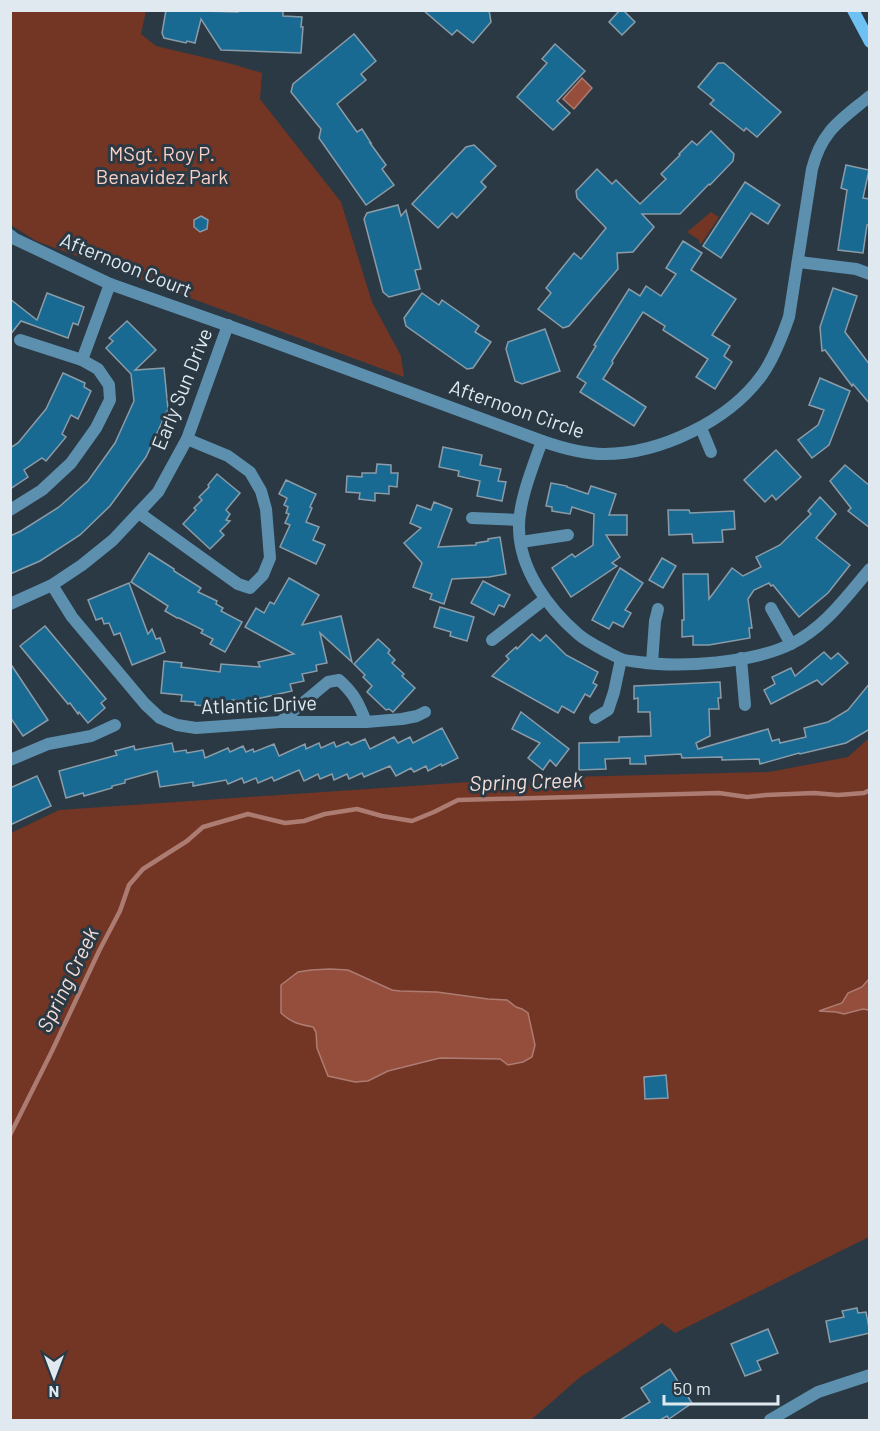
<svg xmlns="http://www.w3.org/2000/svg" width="880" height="1431" font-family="Barlow,sans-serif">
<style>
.green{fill:#733524}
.water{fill:#954e3c;stroke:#ac7c72;stroke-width:1.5}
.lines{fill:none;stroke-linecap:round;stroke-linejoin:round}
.stream{stroke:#ac7c72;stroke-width:4.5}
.building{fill:#196a93;stroke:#8b9ca8;stroke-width:1.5}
.street{stroke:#5d90af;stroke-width:12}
.secondary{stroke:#6ec1f3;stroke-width:12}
.labels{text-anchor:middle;stroke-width:6;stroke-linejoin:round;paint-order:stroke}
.park-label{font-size:20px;fill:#fbd0c5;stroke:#2a3943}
.street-label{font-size:20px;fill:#e0e9ef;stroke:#2a3943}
.water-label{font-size:21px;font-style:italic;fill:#f3ddd7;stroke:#2a3943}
</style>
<rect width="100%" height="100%" fill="#2a3943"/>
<g class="green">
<path d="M10,11h136l-5,23 15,12 76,18 30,9 -2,26 81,103 31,100 29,54 3,21 -368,-136 -25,-16z"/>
<path d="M711,212l8,5 -18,27 -2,-1v-3l-12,-8z"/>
<path d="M869,738v499l-194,96 -13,-10 -83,55 -48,42h-520v-587l48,-23 469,-32 241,-6 79,-15z"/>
</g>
<g class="water">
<path d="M582,78l10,10 -18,21 -11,-10z"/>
<path d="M330,969l18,1 44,20 8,1 37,1 51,7 19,1 9,7 6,2 6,4 7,32 -3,12 -9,5 -15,3 -8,-6 -60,-1 -52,13 -20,10 -13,1 -27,-6 -11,-28 -1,-16 -3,-5c-15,-3 -21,-4 -32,-14v-28l17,-13 13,-2z"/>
<path d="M869,979v31l-6,-1 -19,5 -8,-2 -17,-1 23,-8 6,-10 14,-6z"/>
</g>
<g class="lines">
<path class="stream" d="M10,1135l42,-84 47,-100 21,-40 9,-26 14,-16 44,-28 16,-14 45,-13 37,9 19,-2 21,-7 32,-5 25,7 30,5 22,-9 24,-12 261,-7 28,4 19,-2 48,-2 24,2 26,-2 6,-3"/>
</g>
<g class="building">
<path d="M166,10l72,2v-2h45v6l19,1 -1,10h2l-2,26 -80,-3 -20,-31 -6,24 -8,-2 -1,2 -22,-5 -2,-5z"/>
<path d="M423,10h66l2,12 -18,21 -16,-13 -5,5z"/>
<path d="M620,10h3l12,12 -13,13 -13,-13z"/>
<path d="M354,34l22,27 -15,13 5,6 -29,24 20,28 5,-3 9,14h-1l16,22 -4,4 12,16 -28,20 -47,-67 2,-9 -30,-37 2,-8z"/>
<path d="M555,44l30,27 -28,30 13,12 -17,17 -36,-33 30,-34 -5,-4z"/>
<path d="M718,63h6l57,49 -24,25 -11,-9 -2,3 -34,-27 4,-4 -16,-13z"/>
<path d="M711,131l23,23 -1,7 -23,24 -1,-1 -29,30h-38l12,13 -21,25 -16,1 1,16 -49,57 -6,2 -25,-19 13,-16 -5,-5 28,-35 7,6 25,-31 -29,-30 -1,-7 21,-22 15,15 4,-4 24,24 26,-25 -5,-5 19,-19 -1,-1 13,-13 5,4z"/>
<path d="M474,145l22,21 -15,16 5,5 -29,31 -5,-5 -14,15 -26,-24 54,-57z"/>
<path d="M846,165l23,5 -6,28 7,1v26h-3l-4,28 -25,-3 9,-60 -6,-2z"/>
<path d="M745,182l35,23 -12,19 -17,-11 -30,45 -18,-12z"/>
<path d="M398,205l3,11 5,-6 15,59 -6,1 5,19 -31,8 -6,-5 -19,-73 3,-6z"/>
<path d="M201,216l7,4 -1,9 -7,3 -6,-5v-7z"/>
<path d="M683,241l19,12 -11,17 45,29 -24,36 18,11 -6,10 8,6 -17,27 -19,-12 12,-18 -45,-29 2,-4 -22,-14 -31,49 1,2 -10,16 43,28 -12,19 -54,-34 6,-9 -9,-6 19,-31 -2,-1 35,-56 11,7 6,-10 15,10 15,-22 -10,-6z"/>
<path d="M833,288l24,8 -12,36 25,33v39l-17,-20 -1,2 -27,-36 -3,1 -2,-24z"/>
<path d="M47,293l37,14 -6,18 -5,-2 -5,15 -47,-17 -11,14v-36l27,21z"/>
<path d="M422,293l17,12 3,-5 37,26 -4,6 16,10 -18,26 -6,1 -61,-43 -2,-8z"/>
<path d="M127,321l29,29 -21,20 29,-2 4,41 -22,48 -36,49 -30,29 -40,26 -30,13v-38l11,-5 38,-24 29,-26 27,-38 19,-42 -3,-27 -25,-26 7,-7 -4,-3z"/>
<path d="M545,329l15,42 -38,13 -7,-3 -9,-32 2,-7z"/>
<path d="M63,373l22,10 -1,4 7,4 -13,28 -7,-4 -9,19 4,3 -20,24 -4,-3 -18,12 4,7 -18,12v-41l8,-5 28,-34z"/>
<path d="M820,378l30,13 -21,54 -17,13 -14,-18 20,-15 6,-15 -15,-5z"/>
<path d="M443,447l39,8 -2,10 21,4 -3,12 8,1 -4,19 -25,-5 3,-15 -22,-5 1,-5 -20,-4z"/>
<path d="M776,450l25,27 -25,23 -4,-5 -7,7 -21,-22z"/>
<path d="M377,464l14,1v8h7l-1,14 -8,-1v8l-14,-1v8l-16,-2 1,-6 -14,-1 1,-16 15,1v-4h14z"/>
<path d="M845,465l25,21v42l-22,-17 3,-3 -21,-27z"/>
<path d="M217,474l23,19 -14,17 4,4 -4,6 4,1 -10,10 4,4 -14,14 -27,-25 13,-14 -2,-2 8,-8 -3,-3 10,-10 -1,-2z"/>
<path d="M286,480l30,14 -6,13 2,1 -6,14 13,5 -6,13 12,5 -9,19 -36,-17 10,-22 -5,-2 4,-9 -3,-1 2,-6 -4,-2 3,-7 -8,-4z"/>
<path d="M551,483l16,3v1l21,7 3,-8 25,8 -7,21h18v20h-21l14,22 -8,6 5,3 -46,31 -19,-29 20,-14 3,3 18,-12 1,-31 -22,-7 -2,7 -18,-3v-4l-6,-1z"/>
<path d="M820,497l16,17 -20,24 34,27 -22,28 -29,24 -26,-32 -2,1 -2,-3 -15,7 -6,9 4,29h-3l1,10 -41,7h-16v-9l-11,1v-17h2l-1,-46h25l1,25 23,-31 11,8 18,-9 -5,-10 24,-12 31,-31 -3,-3z"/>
<path d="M434,502l18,7 -14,38 38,-2v-2l12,-2v-2l12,-2 6,37 -17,3 -37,2 -8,25 -14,-5 2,-5 -19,-7 9,-24 -18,-20 17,-15 -11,-5 7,-18 14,5z"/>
<path d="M668,510h21l1,3 44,-2 1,18 -13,1 1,12 -30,1 -1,-9 -23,1z"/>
<path d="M149,553l25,16v2l27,17 -3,4 19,9 -1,3 7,4 -2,3 21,11 -17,30 -15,-8 3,-5 -12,-6 2,-3 -24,-12h-2l-12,-7 3,-5 -37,-24z"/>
<path d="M662,558l14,8 -13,22 -14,-8z"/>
<path d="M620,568l23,15 -18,27 6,3 -8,14 -10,-5 -4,7 -17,-9z"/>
<path d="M289,578l30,17 -17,30 39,-9 11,46 -32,-29 7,30 -11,2 1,6 -15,3 2,7 -14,3 2,7 -44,10 -16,-1 -1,4 -13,-1 -1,4 -22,-2v-3l-14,-1 1,-6 -21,-2 3,-32 18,2 -1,4 39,5 1,-8 39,3 -2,-5 36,-8 -49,-27 11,-19 8,5 6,-11 4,2z"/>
<path d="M483,581l27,14 -6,12 -5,-2 -5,10 -23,-12z"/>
<path d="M129,583l19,51 4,-5 4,10 4,-1 5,14 -33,13 -12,-32 -6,2 -5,-12 -5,1 -2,-6 -6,2 -8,-20z"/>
<path d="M440,607l34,10 -7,24 -17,-5 1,-4 -17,-5z"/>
<path d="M45,626l61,73 -5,4 4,5 -17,15 -9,-11 -1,2 -8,-11 -2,1 -48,-58z"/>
<path d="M532,634l8,7 6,-6 20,20 32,17 -5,11 4,2 -7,12 -5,-3 -11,19 -12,-7 -4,7 -66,-37 17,-17 -3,-3 10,-9 1,2z"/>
<path d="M378,639l12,11 -2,3 7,7 -3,3 12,11 -2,2 13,12 -22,24 -4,-3 -3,1 -19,-18 5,-6 -9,-9 2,-2 -11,-11z"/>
<path d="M824,652l7,7 7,-6 10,10 -26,22 -5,-5 -46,24 -7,-14 11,-6 -3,-7 19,-9 4,8z"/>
<path d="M10,663l38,57 -25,16 -13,-19z"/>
<path d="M720,682l1,16h-3l1,11h-10l1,27 -14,7 2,6 70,-20 4,12 7,-2 1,4 26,-6 -2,-9 24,-6 20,-12 22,-27v46l-24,14 -46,11 -1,-1 -39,11 -1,-5 -37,1v-3l-40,1 -1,-4 -36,2 1,8h-16v-6l-25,1 1,10 -27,1v-27l40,-1v-5l32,-1 -1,-24h-12v-14l-4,1v-13z"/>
<path d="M521,712l48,37 -13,17 -6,-6 -7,10 -15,-12 12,-15 -28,-14z"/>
<path d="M442,728l16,30 -16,8 -1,-2 -13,7 -2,-5 -12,6 -3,-4 -15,8 -6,-10 -26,11 -2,-4 -13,6 -2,-5 -13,6 -2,-6 -12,5 -2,-5 -14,7 -5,-11 -25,11 -2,-4 -14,6 -2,-5 -12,5 -2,-5 -14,6 -2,-4 -33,6v-4l-33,5 -3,-16 -32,9v3l-13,3v2l-28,8 -1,-3 -17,5 -7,-27 58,-16 -2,-4 19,-5 1,4 37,-7 2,9 12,-2 1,3 16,-3 2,8 23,-10 2,4 13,-6 3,6 7,-3 1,3 20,-8 5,12 26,-12 1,5 13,-6 2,5 13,-6 2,5 12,-5 3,3 14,-6 5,10 24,-12 4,6 12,-6 3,6z"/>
<path d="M37,776l14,30 -41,19v-37z"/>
<path d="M666,1075l2,23 -23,1 -1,-22z"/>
<path d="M857,1308l1,5 8,-1 4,21 -40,9 -4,-21 18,-4 -2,-6z"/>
<path d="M768,1329l10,24 -21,8 4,9 -16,6 -14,-32z"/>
<path d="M670,1369l22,34 -23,16 -2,-3 -7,4h-40l30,-18 -9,-14z"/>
</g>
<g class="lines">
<g class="street">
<path d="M10,235l5,4 95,45 136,48 296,109c20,7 40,13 62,13 56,0 125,-33 158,-79 12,-17 20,-38 27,-58l23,-148c10,-39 29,-49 58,-73"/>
<path d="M799,262l57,7 14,5"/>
<path d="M82,360l28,-76"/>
<path d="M701,428l10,24"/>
<path d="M542,441c-9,25 -24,62 -23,88 1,41 29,79 59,105 8,7 20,13 31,19 4,2 8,4 12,6 5,2 12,2 18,3 42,6 114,1 152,-18 34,-17 55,-47 79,-75"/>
<path d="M10,510l32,-20 29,-27 25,-35 14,-28 -1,-15 -11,-16 -16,-9 -62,-20"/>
<path d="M139,513l99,71 12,4 13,-13 7,-17 -4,-49 -5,-18 -11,-19 -22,-16 -41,-17"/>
<path d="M472,518l47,2"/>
<path d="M521,542l47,-7"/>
<path d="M52,585l20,32 73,87 15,14 17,7 19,3 84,-6h86l36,-3 15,-3 8,-4"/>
<path d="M10,604l42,-19 30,-20 31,-25 45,-48 29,-53 41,-114"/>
<path d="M771,608l20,36"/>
<path d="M492,640l53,-41"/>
<path d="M741,658l4,47"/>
<path d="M652,663l3,-42 3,-12"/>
<path d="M595,718l13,-8 6,-18 7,-33"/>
<path d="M280,722l48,-40 11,-2c15,13 20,24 27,42"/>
<path d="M10,760l38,-16 43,-8 24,-11"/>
<path d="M770,1420l48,-28 52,-17"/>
</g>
<path class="secondary" d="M853,10l17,32"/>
</g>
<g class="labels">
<g class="park-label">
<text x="162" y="161">MSgt. Roy P.<tspan x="162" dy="23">Benavidez Park</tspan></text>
</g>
<g class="street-label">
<text transform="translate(126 265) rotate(22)" y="7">Afternoon Court</text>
<text transform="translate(182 389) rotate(-68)" y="7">Early Sun Drive</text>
<text transform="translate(517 409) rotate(19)" y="7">Afternoon Circle</text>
<text transform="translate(259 705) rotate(-2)" y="7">Atlantic Drive</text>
</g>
<g class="water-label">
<text transform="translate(526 782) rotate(-2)" y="7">Spring Creek</text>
<text transform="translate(68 980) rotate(-64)" y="7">Spring Creek</text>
</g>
</g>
<rect width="880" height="1431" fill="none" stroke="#e0e9ef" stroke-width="24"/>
<g transform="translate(54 1377) rotate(180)" stroke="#2a3943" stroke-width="4.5" paint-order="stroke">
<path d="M0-4.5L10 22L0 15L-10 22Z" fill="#e0e9ef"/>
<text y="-9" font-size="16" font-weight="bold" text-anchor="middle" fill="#e0e9ef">N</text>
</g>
<path d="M664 1395v9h114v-9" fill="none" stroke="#e0e9ef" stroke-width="3"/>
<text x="673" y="1395" font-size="18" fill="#e0e9ef" stroke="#2a3943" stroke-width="4.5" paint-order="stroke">50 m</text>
</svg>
